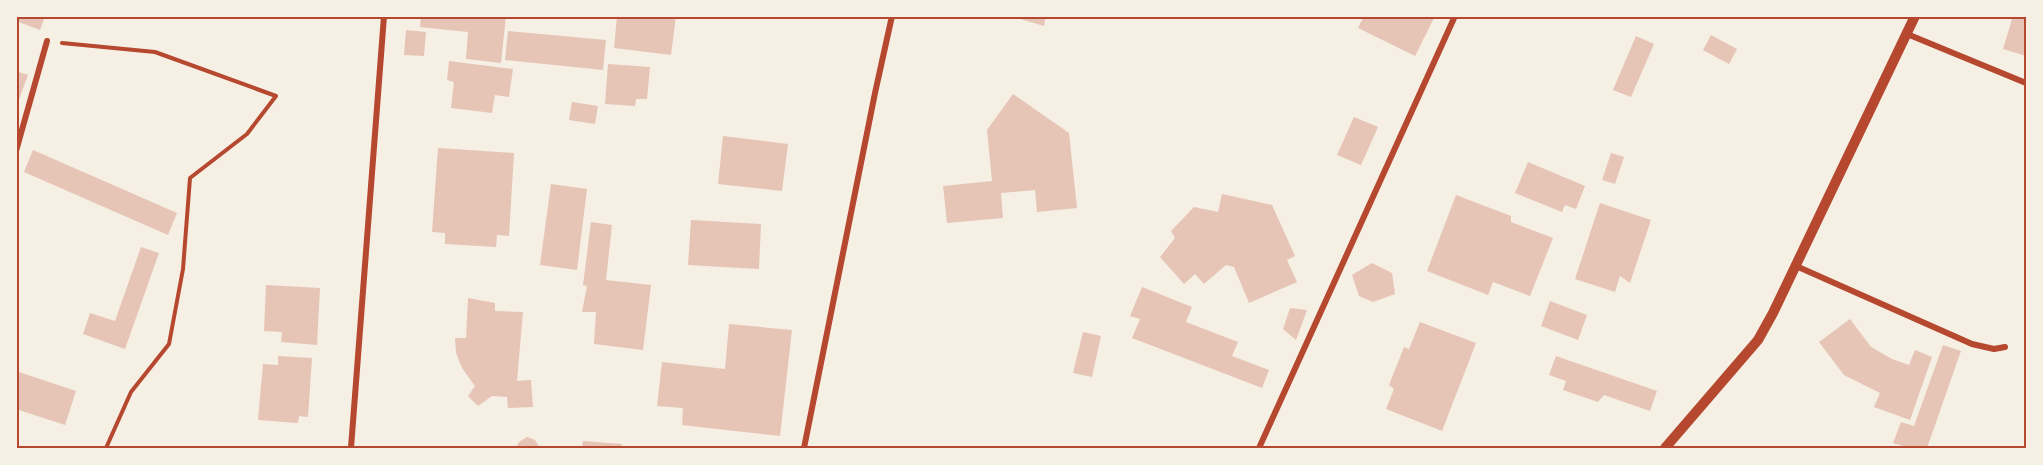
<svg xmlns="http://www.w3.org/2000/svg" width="2043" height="465" font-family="'Space Grotesk',sans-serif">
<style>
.building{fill:#e6c5b7}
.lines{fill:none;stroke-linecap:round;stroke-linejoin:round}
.path{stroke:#b5482f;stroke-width:4}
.minor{stroke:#b5482f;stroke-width:6}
.tertiary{stroke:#b5482f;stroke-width:10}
.neatline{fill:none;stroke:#b5482f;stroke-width:2}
</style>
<rect width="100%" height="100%" fill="#f6efe4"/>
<g class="building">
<path d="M16,16h29l-5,14 -24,-9z"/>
<path d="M421,16h85l-5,47 -35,-4 2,-27 -48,-5z"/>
<path d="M617,16h59l-5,39 -57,-7z"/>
<path d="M1010,16h36l-2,10z"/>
<path d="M1364,16h71l-20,40 -57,-28z"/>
<path d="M2013,16l13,1v39l-23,-7z"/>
<path d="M406,30l20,2 -2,24 -20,-1z"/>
<path d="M508,31l98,9 -3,30 -98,-10z"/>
<path d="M1711,35l26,14 -8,15 -26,-14z"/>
<path d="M1636,36l18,8 -23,53 -18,-7z"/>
<path d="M449,61l64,8 -4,28 -14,-2 -3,18 -41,-5 3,-26 -7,-2z"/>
<path d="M608,64l42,3 -3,32h-11l-1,7 -30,-2z"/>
<path d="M16,71l12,4 -11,30h-1z"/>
<path d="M1013,94l56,39 8,75 -40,4 -2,-22 -34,3 2,25 -56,5 -4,-37 49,-5 -5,-51z"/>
<path d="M572,102l26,4 -3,18 -26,-4z"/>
<path d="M1354,117l24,10 -17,38 -24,-10z"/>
<path d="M723,136l65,8 -6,47 -64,-7z"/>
<path d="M438,148l76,5 -5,83 -12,-1 -1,12 -51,-3v-11l-13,-1z"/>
<path d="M33,150l144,63 -9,22 -144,-63z"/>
<path d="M1611,153l13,4 -9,27 -13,-4z"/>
<path d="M1528,162l57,24 -9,23 -11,-4 -3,7 -47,-19z"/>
<path d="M551,184l36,5 -10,81 -37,-5z"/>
<path d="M1222,194l50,11 23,51 -8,4 10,22 -48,21 -15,-36 -8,-2 -22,19 -9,-10 -11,10 -24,-27 15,-19 -4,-7 23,-24 24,5z"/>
<path d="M1456,195l55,21v6l42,16 -23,58 -37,-14 -5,13 -61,-24z"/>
<path d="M1600,203l51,17 -21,63 -10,-7 -5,16 -40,-13z"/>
<path d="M691,220l70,4 -2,45 -71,-4z"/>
<path d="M591,222l21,3 -6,55 45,5 -8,65 -49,-6 2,-32h-14l5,-26 -4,-1z"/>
<path d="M141,247l18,6 -34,96 -42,-15 7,-21 25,8z"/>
<path d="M1372,263l20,10 3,21 -22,8 -14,-6 -7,-21z"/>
<path d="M266,285l54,3 -3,57 -36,-3 1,-10 -18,-1z"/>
<path d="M1142,287l50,20 -6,15 52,20 -6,14 37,14 -7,18 -130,-50 8,-19 -10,-3z"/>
<path d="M468,298l27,5v8l28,1 -6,69 14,-1 2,27 -25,1 -1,-11 -15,-1 -14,10 -10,-10 7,-10 -13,-18 -6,-15 -1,-15h11z"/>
<path d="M1550,301l37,14 -9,25 -37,-14z"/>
<path d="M1290,308l17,2 -11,30 -13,-11z"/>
<path d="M1850,319l21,28 21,12 17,6 6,-15 17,7 -22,63 -36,-13 6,-14 -36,-18 -25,-33z"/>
<path d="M1420,322l56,21 -34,88 -56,-22 8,-20 -5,-4 15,-38 5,2z"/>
<path d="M729,324l63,6 -12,106 -98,-11 1,-17 -26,-2 5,-44 63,7z"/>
<path d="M1083,332l18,4 -9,41 -19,-4z"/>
<path d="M1943,345l18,6 -34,97h-18l-16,-5 8,-21 13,4z"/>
<path d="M278,356l34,2 -4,59 -9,-1 -1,7 -40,-3 5,-56 15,1z"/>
<path d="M1556,356l101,35 -7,20 -46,-16 -6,7 -35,-12 3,-9 -17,-6z"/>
<path d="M16,371l60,20 -11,34 -49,-16z"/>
<path d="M527,437l8,3 5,8h-24l3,-6z"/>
<path d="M583,441l39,3 -1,4h-39z"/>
</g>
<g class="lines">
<path class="path" d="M62,43l93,9 121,44 -29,38 -57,44 -7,91 -14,75 -38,48 -25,56"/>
<g class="minor">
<path d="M1907,34l119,49"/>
<path d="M16,151l31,-110"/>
<path d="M1796,266l176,78 22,5 11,-2"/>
<path d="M351,448l33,-432"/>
<path d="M804,448l71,-355 17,-77"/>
<path d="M1259,448l196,-432"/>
</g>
<path class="tertiary" d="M1665,448l93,-108 15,-27 142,-297"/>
</g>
<rect width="2043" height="465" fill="none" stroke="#f6efe4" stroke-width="36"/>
<rect x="18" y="18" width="2007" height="429" class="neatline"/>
</svg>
